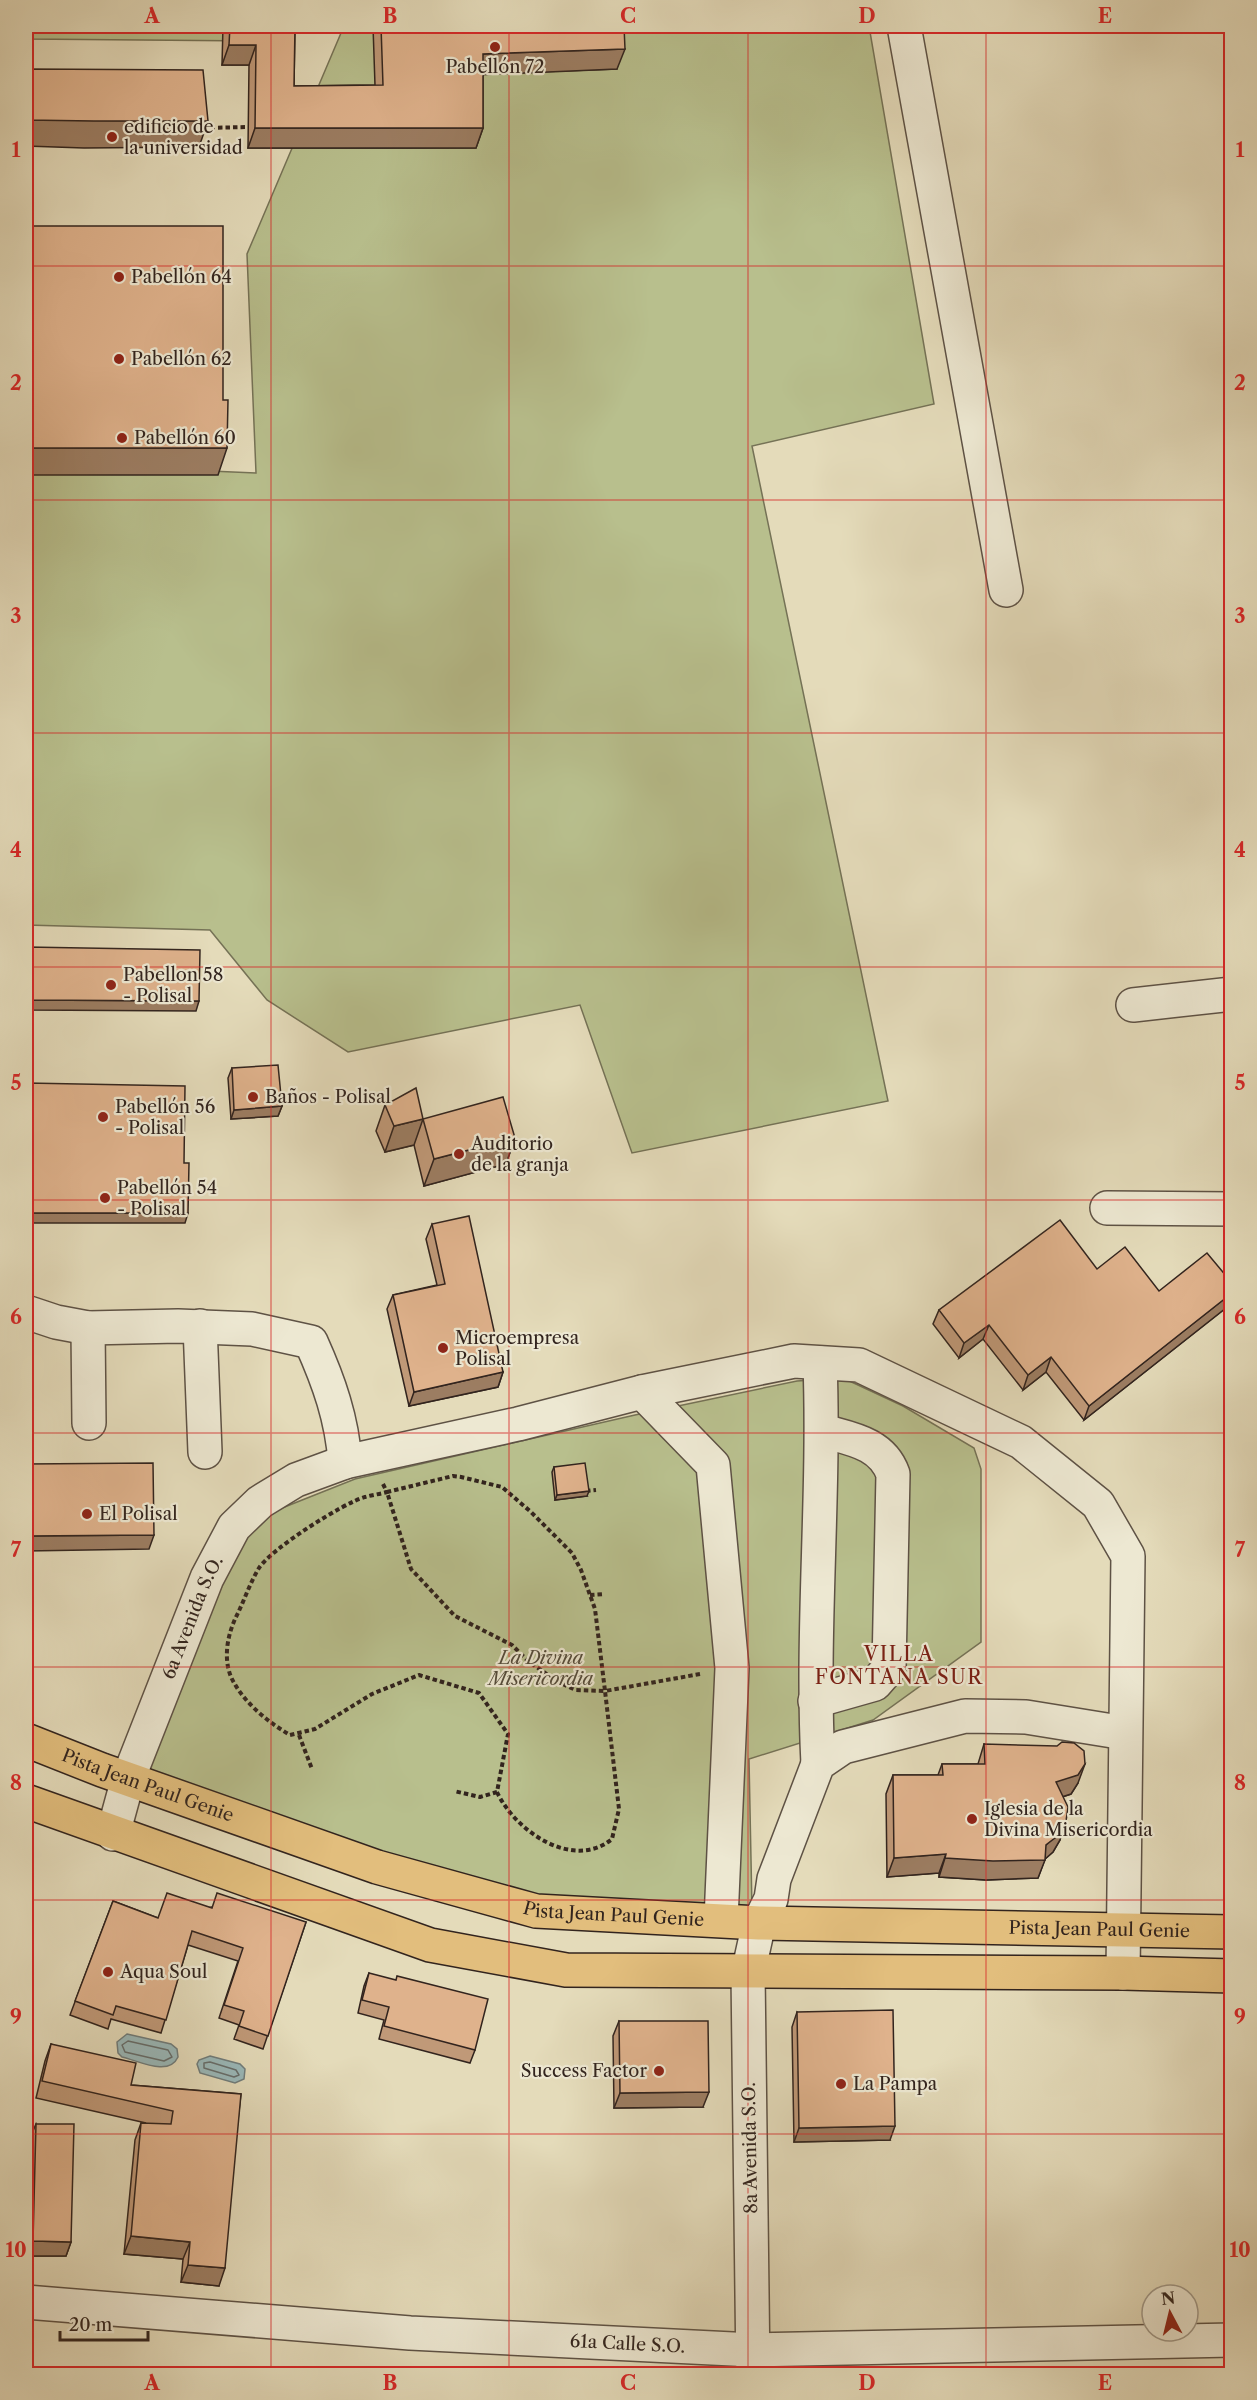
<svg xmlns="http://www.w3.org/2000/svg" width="1257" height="2400" font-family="'Libre Caslon Text',serif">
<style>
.green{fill:#b8bf8d;stroke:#757256;stroke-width:1.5}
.water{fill:#9ab9ba;stroke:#707d7c;stroke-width:1.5}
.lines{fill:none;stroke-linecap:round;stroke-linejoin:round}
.shore{stroke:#666e6c;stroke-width:1.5}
.minor-casing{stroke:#5e5245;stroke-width:36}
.major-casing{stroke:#32241e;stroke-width:36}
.path{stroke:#32241e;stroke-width:4;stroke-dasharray:4.5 3;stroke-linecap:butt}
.minor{stroke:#ede8d2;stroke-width:33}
.major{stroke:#e2be7d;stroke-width:33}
.wall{fill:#c09978;stroke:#32241e;stroke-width:1.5}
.shaded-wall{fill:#9c7d62;stroke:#32241e;stroke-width:1.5}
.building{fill:#dfb28c;stroke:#32241e;stroke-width:1.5}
.grid{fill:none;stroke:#d62828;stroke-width:1.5;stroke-opacity:0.55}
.poi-dot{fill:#8f2418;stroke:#ede8d2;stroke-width:2}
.labels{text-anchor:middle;stroke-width:4.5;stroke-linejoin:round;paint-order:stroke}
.poi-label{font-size:18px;fill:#32241e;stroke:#ede8d2;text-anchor:start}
.street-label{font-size:18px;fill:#32241e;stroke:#ede8d2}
.park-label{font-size:18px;font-style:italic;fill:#544b3a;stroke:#ede8d2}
.neighbourhood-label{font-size:20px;letter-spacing:1.5px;fill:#7a1f14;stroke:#ede8d2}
.neatline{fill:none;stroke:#d62828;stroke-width:2}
.grid-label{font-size:20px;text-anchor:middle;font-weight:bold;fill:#d62828}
</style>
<rect width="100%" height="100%" fill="#e4dbba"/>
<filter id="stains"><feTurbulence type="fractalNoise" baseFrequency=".00333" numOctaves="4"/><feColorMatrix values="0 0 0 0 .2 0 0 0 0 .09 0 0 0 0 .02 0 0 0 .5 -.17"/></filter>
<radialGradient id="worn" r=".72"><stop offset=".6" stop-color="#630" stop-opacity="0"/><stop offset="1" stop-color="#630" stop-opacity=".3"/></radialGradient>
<g class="green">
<path d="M26,26h271l-28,15 -243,-2z"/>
<path d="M344,26h525l65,378 -182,42 136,655 -256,52 -52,-148 -232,47 -81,-52 -57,-70 -184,-5v-462l230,10 -9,-219z"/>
<path d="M843,1378l60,28 71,42 7,21v173l-108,78 -124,39 3,150 -213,-7 -120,-32 -272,-97 94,-235 26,-24 88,-35 280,-64 162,-34z"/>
</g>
<g class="water">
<path d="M127,2034l44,10 6,5 1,8c-9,20 -39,4 -56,0l-4,-4 -1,-11z"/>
<path d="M210,2056l30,8 5,5 -1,10 -9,4 -35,-10 -3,-9 2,-4z"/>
</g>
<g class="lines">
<g class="shore">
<path d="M128,2041l40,9 4,7 -8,4 -39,-9 -3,-7z"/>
<path d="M210,2062l26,8 3,5 -5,2 -30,-9v-5z"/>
</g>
<defs>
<g id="minor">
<path d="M904,26l102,564"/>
<path d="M1133,1005l99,-11"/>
<path d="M1107,1208l125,1"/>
<path d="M26,1312l30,10 32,6 90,-2 74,3 59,13c18,40 31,77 34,120"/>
<path d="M200,1326l5,126"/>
<path d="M88,1328l1,95"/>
<path d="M642,1392l71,73 19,203 -11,252"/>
<path d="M815,1701l60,-17 14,-16 4,-194c-11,-31 -42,-35 -70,-43"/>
<path d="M818,1764c-7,-134 7,-268 2,-401"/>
<path id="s1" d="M113,1834l15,-55 79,-201 27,-51 26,-25 36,-22 49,-18 173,-38 124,-32 152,-31 65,4 162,77 77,62 30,52 -5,417"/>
<path id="s2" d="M26,2302l384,31 343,17 479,-10"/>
<path d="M753,2374l-5,-401 11,-50 12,-24 3,-20 44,-115 25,-17 122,-31 61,1 99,16"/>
</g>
<g id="major">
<path id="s3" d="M26,1740l76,30 275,97 159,44 223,12 473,9"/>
<path d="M26,1801l404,144 136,25 557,3 109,3"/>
</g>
</defs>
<use href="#minor" class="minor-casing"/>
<use href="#major" class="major-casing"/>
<g class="path">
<path d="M203,128l45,-1"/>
<path d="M383,1484l4,8c-7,2 -15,3 -22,5 -22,6 -94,52 -106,71 -8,13 -14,30 -21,45 -10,19 -16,45 -6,66 12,24 36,43 58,56l25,-6 57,-35 47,-19 60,18 29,41 -11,58 -17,5 -26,-6"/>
<path d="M586,1491l10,-1"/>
<path d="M590,1595l14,-1"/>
<path d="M299,1735l13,34"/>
<path d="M497,1792c18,39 76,79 115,47l7,-30 -14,-118 -29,-1 -18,-8 -30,-21 -16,-16 -57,-29 -44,-47 -24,-77 66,-16 8,1 41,10 29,25 41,41 9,17 14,39 10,82 95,-17"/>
</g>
<use href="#minor" class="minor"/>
<use href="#major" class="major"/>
</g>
<g class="wall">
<path d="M223,26h72l-1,60 81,-1 -2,-59h251l-7,43 -134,5v54l-7,20h-228l1,-83h-27z"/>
<path d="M1232,1052v15l-2,-11z"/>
<path d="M232,1068l50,38 -4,10 -47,3 -3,-41z"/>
<path d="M385,1105l38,14 92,19 -9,26 -82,22 -10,-41 -29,7 -9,-21z"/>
<path d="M432,1224l71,148 -5,15 -89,19 -22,-97 6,-14 44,-10 -11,-46z"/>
<path d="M1097,1269l62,22 73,-8v20l-148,117 -38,-48 -23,18 -40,-51 -24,19 -26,-34 6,-14z"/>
<path d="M554,1467l33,29 -32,4 -3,-28z"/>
<path d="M984,1744l94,39 -7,11 -9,3 -2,43 -7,12 -8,7 -7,19 -52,2 -47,-3v-4l-52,4 -1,-83 7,-19h45l4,-11h36z"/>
<path d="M113,1901l45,17 54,-11 94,15 -43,127 -29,-10 5,-14 -20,-7 19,-57 -50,-16 -27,88 -50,-14 -3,10 -38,-14z"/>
<path d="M369,1973l106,77 -5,13 -91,-24 5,-19 -26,-7 6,-27z"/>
<path d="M797,2012l93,128 -96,2 -2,-115z"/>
<path d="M619,2021l84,86 -89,1 -1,-72z"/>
<path d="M51,2044l80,41 110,9 -22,192 -38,-4 2,-23 -59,-5 11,-114 6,-17h5l-110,-25 9,-37z"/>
<path d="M36,2124l35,118 -5,14h-38l2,-118z"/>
</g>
<g class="shaded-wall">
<path d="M229,45h27l-7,20h-27z"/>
<path d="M625,49l-8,20 -141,6 7,-21z"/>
<path d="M26,120l182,1 -9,26 -115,1 -58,-2z"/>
<path d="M255,128h228l-7,20h-228z"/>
<path d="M26,448h201l-9,27h-192z"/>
<path d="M26,1000l173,1 -3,10 -170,-1z"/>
<path d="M282,1106l-4,10 -47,3 3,-9z"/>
<path d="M423,1119l-9,26 -29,7 9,-26z"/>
<path d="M515,1138l-9,26 -82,22 10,-27z"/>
<path d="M26,1213h162l-3,10h-159z"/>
<path d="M1232,1293l-1,11 -147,116 5,-14z"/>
<path d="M989,1325l-6,14 -24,19 5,-15z"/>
<path d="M1051,1357l-5,15 -23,18 5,-15z"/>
<path d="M503,1372l-5,15 -89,19 5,-14z"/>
<path d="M589,1491l-2,5 -32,4 2,-5z"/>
<path d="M154,1535l-5,14 -123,2v-15z"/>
<path d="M1085,1764l-7,19 -7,11 -22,7 7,-19z"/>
<path d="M1066,1821l-6,19 -7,12 -9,8h1l-7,18 -52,2 -47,-3 6,-19 101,-13z"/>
<path d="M946,1854l-7,19 -52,4 7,-19z"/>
<path d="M709,2092l-6,15 -89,1 6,-15z"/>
<path d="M895,2126l-5,14 -96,2 5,-14z"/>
<path d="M131,2236l59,6 -7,17 -59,-5z"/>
<path d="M33,2241l38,1 -5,14h-38z"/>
<path d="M188,2265l37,3 -6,18 -38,-4z"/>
</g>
<g class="building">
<path d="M230,26h65l-1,60 89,-1 -2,-59h243l1,23 -142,5v74h-228l1,-83h-27z"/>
<path d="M26,69l177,1 5,51h-114l-68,-1z"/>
<path d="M26,226h197v174h5l-1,48h-201z"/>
<path d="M26,947l174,3 -1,51 -173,-1z"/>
<path d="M278,1065l4,41 -48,4 -2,-42z"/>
<path d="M26,1083l159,3 -1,77h5l-1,50h-162z"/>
<path d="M416,1088l7,31 -29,7 -9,-21z"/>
<path d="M503,1097l12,41 -81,21 -11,-40z"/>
<path d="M469,1216l34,156 -89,20 -21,-97 52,-11 -13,-60z"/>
<path d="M1060,1220l37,49 28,-22 34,44 48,-38 25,30v10l-143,113 -38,-49 -23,18 -39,-50 -25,18 -25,-33z"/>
<path d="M153,1463l1,72 -128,1v-72z"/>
<path d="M585,1463l4,28 -32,4 -3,-28z"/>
<path d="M1062,1742l12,1 10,8 1,13 -7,11 -22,7 12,25 -2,14 -6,13 -14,11 -1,15 -52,1 -48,-3 1,-4 -52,4 -1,-83h50l-1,-11h43l-1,-20 73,2z"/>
<path d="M167,1893l45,15 5,-15 89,29 -38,114 -29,-10 5,-15 -20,-6 19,-57 -51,-17 -26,89 -50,-14 -3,9 -38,-14 38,-100 45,17z"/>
<path d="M369,1973l27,7 1,-4 91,23 -13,51 -91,-24 5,-19 -27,-7z"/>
<path d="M893,2010l2,116 -96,2 -2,-116z"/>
<path d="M619,2021h89l1,71 -89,1z"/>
<path d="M51,2044l85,19 -5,22 110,9 -16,174 -37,-3 2,-23 -59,-6 10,-113 30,1 2,-13 -131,-30z"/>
<path d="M36,2124h38l-3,118 -38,-1z"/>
</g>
<path class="grid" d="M271,26v2348M509,26v2348M748,26v2348M986,26v2348M26,266h1206M26,500h1206M26,733h1206M26,967h1206M26,1200h1206M26,1433h1206M26,1667h1206M26,1900h1206M26,2134h1206"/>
<g class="poi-dot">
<circle cx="495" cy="47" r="6"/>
<circle cx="112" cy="137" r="6"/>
<circle cx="119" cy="277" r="6"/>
<circle cx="119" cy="359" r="6"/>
<circle cx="122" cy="438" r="6"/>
<circle cx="111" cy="985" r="6"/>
<circle cx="253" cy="1097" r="6"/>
<circle cx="103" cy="1117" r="6"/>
<circle cx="459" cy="1154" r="6"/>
<circle cx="105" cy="1198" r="6"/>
<circle cx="443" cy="1348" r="6"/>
<circle cx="87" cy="1514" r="6"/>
<circle cx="972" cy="1819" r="6"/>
<circle cx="108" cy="1972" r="6"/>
<circle cx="659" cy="2071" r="6"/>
<circle cx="841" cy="2084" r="6"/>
</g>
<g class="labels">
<g class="poi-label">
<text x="495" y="73" text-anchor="middle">Pabellón 72</text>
<text x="124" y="133">edificio de<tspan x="124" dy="21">la universidad</tspan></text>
<text x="131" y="283">Pabellón 64</text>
<text x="131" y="365">Pabellón 62</text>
<text x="134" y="444">Pabellón 60</text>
<text x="123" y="981">Pabellon 58<tspan x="123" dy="21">- Polisal</tspan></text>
<text x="265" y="1103">Baños - Polisal</text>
<text x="115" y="1113">Pabellón 56<tspan x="115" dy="21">- Polisal</tspan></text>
<text x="471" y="1150">Auditorio<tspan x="471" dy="21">de la granja</tspan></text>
<text x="117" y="1194">Pabellón 54<tspan x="117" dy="21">- Polisal</tspan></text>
<text x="455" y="1344">Microempresa<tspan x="455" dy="21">Polisal</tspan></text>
<text x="99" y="1520">El Polisal</text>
<text x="984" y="1815">Iglesia de la<tspan x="984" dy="21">Divina Misericordia</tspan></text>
<text x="120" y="1978">Aqua Soul</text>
<text x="647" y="2077" text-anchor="end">Success Factor</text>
<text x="853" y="2090">La Pampa</text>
</g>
<g class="street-label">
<text dy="6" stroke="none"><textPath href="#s1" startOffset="231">6a Avenida S.O.</textPath></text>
<text dy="6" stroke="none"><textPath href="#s3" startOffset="130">Pista Jean Paul Genie</textPath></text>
<text dy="6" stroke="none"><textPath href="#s3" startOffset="616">Pista Jean Paul Genie</textPath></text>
<text dy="6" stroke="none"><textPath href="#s3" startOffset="1102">Pista Jean Paul Genie</textPath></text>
<text transform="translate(750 2148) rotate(-91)" y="6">8a Avenida S.O.</text>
<text dy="6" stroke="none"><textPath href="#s2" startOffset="603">61a Calle S.O.</textPath></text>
</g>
<g class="park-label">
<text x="541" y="1664">La Divina<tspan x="541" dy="21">Misericordia</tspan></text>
</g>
<g class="neighbourhood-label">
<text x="899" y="1661">VILLA<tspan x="899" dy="23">FONTANA SUR</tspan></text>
</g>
</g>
<rect width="1257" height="2400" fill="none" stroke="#e4dbba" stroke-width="66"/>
<g transform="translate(1170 2313) rotate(353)"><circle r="28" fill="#ede8d2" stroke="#a29a8a" stroke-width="1.5"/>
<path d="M0-4.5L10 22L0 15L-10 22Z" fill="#8f2418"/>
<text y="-9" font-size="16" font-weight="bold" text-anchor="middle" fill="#32241e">N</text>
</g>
<path d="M60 2331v9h88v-9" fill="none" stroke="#32241e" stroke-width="3"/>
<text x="69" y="2331" font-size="18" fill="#32241e" stroke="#ede8d2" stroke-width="4.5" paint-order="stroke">20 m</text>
<rect x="33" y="33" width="1191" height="2334" class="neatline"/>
<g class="grid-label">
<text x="152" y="23">A</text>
<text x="390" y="23">B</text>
<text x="628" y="23">C</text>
<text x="867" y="23">D</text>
<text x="1105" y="23">E</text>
<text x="16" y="157">1</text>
<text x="1240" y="157">1</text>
<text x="16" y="390">2</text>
<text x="1240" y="390">2</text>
<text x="16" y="623">3</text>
<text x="1240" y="623">3</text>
<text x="16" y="857">4</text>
<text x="1240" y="857">4</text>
<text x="16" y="1090">5</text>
<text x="1240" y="1090">5</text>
<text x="16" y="1324">6</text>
<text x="1240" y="1324">6</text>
<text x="16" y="1557">7</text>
<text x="1240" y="1557">7</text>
<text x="16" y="1790">8</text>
<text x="1240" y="1790">8</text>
<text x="16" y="2024">9</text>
<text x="1240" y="2024">9</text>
<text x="16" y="2257">10</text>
<text x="1240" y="2257">10</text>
<text x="152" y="2390">A</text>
<text x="390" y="2390">B</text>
<text x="628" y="2390">C</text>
<text x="867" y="2390">D</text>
<text x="1105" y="2390">E</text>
</g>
<rect width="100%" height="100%" filter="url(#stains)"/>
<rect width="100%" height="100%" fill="url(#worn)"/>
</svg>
